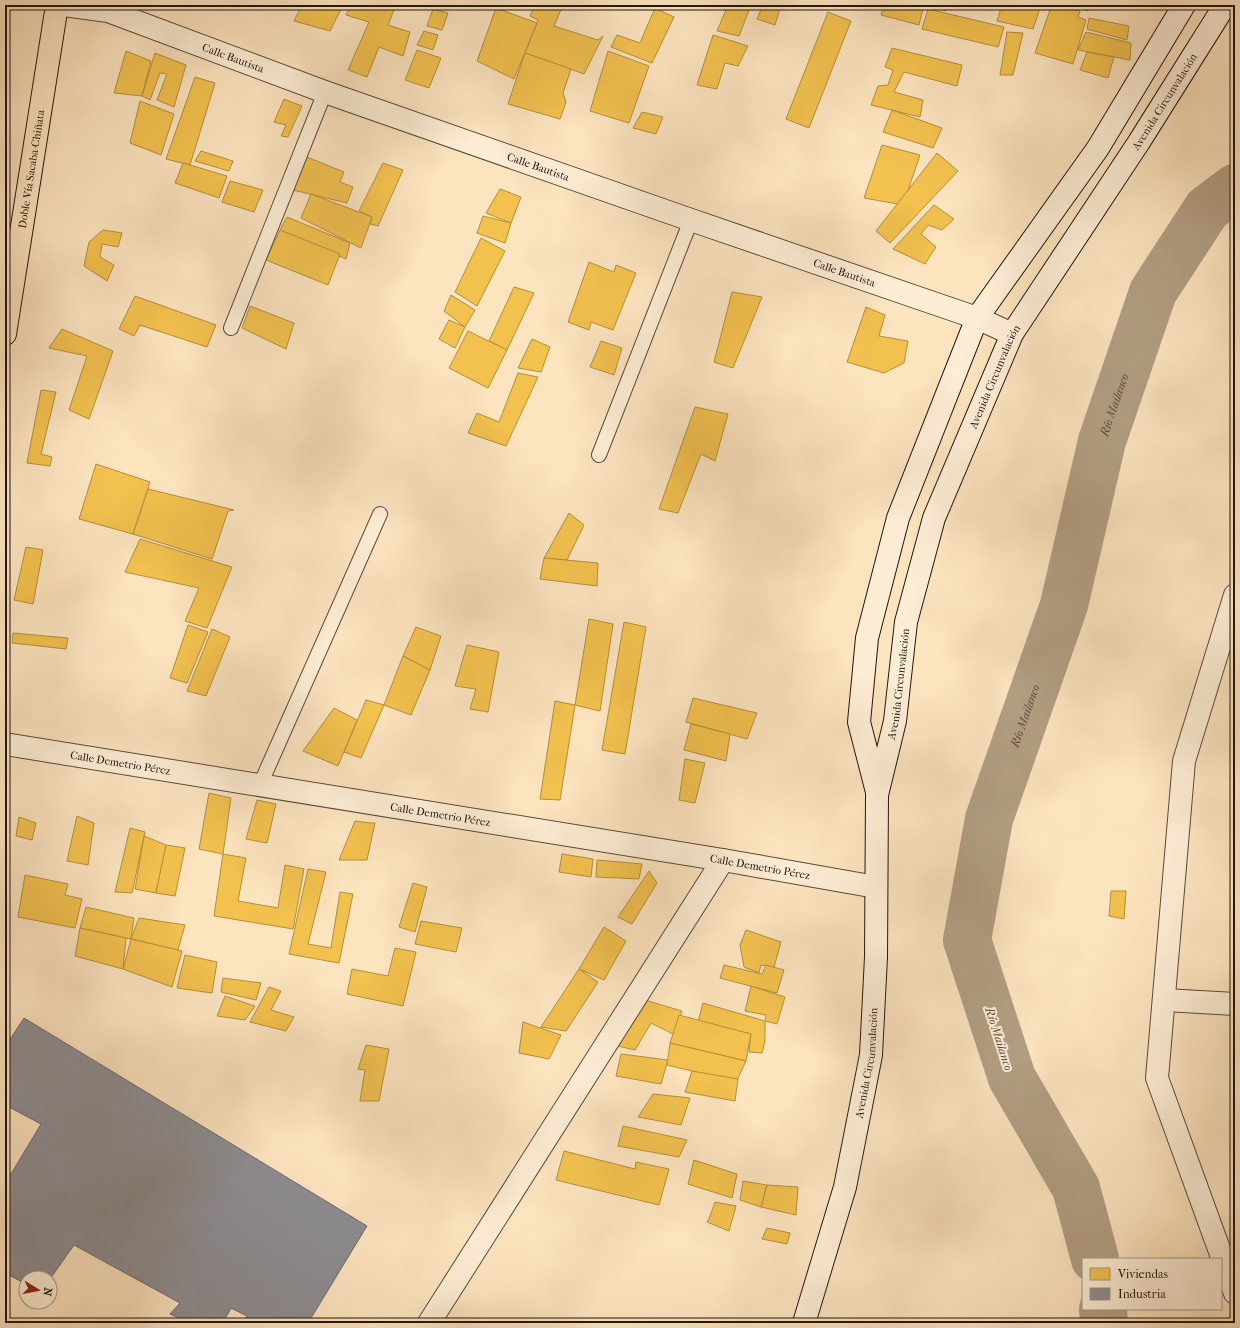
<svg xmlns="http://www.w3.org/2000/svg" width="1240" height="1328" font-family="'IM FELL French Canon',serif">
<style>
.homes{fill:#f2c14e;stroke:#b48e3b}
.industry{fill:#8d8d92;stroke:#6d696a}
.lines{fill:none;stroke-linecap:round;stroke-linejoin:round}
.river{stroke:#b29e83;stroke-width:48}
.service-casing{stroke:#584a3a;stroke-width:16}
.minor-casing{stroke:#584a3a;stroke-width:24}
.tertiary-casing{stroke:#584a3a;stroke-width:24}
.secondary-casing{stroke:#22160e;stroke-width:24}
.trunk-casing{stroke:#22160e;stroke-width:24}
.service{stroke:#fdedd5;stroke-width:14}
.minor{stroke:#fdedd5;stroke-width:22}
.tertiary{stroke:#fdedd5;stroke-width:22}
.secondary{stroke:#fdedd5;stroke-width:22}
.trunk{stroke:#fce4bf;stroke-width:22}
.labels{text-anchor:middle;stroke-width:4;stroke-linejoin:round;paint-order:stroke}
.street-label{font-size:11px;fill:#22160e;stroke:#fdedd5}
.water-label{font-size:12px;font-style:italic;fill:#5c4c3d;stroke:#fdedd5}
</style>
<rect width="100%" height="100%" fill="#fce4bf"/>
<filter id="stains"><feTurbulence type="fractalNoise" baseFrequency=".005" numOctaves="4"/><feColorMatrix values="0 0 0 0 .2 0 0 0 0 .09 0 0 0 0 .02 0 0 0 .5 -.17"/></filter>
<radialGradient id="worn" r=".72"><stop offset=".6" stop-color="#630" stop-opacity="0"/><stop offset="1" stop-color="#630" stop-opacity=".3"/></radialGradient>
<g class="homes">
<path d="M302,5h41l-13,26 -36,-10z"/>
<path d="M351,5h45l-8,20 22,7 -7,24 -24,-9 -12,30 -19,-7 21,-48 -23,-7z"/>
<path d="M535,5h28l-9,21 44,14 5,-4 -19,38 -59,-21 13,-33 -8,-4z"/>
<path d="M728,5h23l-12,31 -22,-5z"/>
<path d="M763,5h18l-6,20 -18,-6z"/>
<path d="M884,5h63l-1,6 -22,-6 -5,20 -38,-10z"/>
<path d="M1002,5h39l-8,24 -36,-8z"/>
<path d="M1072,5h18l-2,6z"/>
<path d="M1051,7l29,4 -2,6 8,3 -13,44 -38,-11z"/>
<path d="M496,8l41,15 -23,56 -37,-18z"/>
<path d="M655,8l19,9 -22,46 -41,-16 6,-12 23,8z"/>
<path d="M433,9l15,4 -6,17 -15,-4z"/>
<path d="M928,9l76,18 -6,20 -76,-18z"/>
<path d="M828,12l23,9 -42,107 -23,-9z"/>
<path d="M1089,18l40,8 -2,14 -40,-11z"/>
<path d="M424,31l14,4 -5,15 -16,-5z"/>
<path d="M1007,32l16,1 -10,42h-13z"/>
<path d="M1086,32l45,11 -1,17 -52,-10z"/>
<path d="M713,35l35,11 -10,20 -13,-3 -8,26 -20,-4z"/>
<path d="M892,48l70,17 -5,21 -53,-14 -10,20 29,8 -3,17 -49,-12 7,-19 10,-1 5,-15 -8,-3z"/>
<path d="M417,50l24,8 -12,30 -24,-8z"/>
<path d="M126,51l25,10 -9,35 -28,-3z"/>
<path d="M608,51l41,15 -20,57 -39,-12z"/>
<path d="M1087,52l27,5 -6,21 -28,-8z"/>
<path d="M155,53l31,12 -12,42 -17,-7 10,-26 -7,-1 -10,27 -8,-4z"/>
<path d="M525,53l46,16 -8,24 3,9 -6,17 -52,-15z"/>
<path d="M195,77l20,6 -25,82 -24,-6z"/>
<path d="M284,99l18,7 -14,31 -7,-1 5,-11 -12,-3z"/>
<path d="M140,101l34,13 -13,41 -31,-12z"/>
<path d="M892,110l50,18 -9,20 -50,-16z"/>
<path d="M642,112l21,5 -7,17 -23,-6z"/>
<path d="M882,145l38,10 -17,50 -39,-7z"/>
<path d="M201,151l32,10 -4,10 -34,-10z"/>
<path d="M937,153l21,18 -68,72 -14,-12z"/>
<path d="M307,157l37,15 -4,10 13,5 -6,16 -54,-13z"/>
<path d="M183,163l44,13 -8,22 -44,-15z"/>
<path d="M383,163l20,7 -25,56 -8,-2 2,-7 -13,-6z"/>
<path d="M230,181l33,9 -9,22 -32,-10z"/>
<path d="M500,189l21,8 -10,26 -25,-10z"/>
<path d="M311,194l61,23 -11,31 -60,-30z"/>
<path d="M934,205l20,14 -12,11 -14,-5 -7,9 15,13 -11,17 -32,-15z"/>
<path d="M483,216l28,7 -6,20 -28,-10z"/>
<path d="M287,217l63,26 -4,16 -66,-29z"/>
<path d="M103,230l19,3 -4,14 -16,-3 -2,13 14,8 -7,16 -23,-15 5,-24z"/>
<path d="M280,230l60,24 -12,31 -62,-25z"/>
<path d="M481,238l24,13 -28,55 -22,-14z"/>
<path d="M589,262l25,10 2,-7 20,8 -23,57 -22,-8 -2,8 -21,-8z"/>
<path d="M514,287l20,6 -27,57 -18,-9z"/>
<path d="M732,292l30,5 -29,71 -19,-6z"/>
<path d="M451,295l24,15 -10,17 -21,-16z"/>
<path d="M135,296l81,29 -9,22 -67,-22 -6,11 -15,-7z"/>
<path d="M250,306l44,17 -8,26 -44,-21z"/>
<path d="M866,307l19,8 -6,21 29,5 -4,22 -20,10 -37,-11z"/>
<path d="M449,320l16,7 -10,21 -16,-9z"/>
<path d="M62,329l51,22 -24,68 -20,-9 18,-54 -38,-8z"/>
<path d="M468,331l39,19 -19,38 -39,-20z"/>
<path d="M532,339l18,8 -9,25 -23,-4z"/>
<path d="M601,341l21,7 -8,27 -24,-8z"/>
<path d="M518,373l20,4 -32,69 -38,-13 9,-20 22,9z"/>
<path d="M41,390l15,2 -15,62 11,3 -2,9 -23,-3z"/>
<path d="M695,407l33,7 -13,47 -14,-7 -23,59 -19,-4z"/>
<path d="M96,464l54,18 -17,52 -54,-15z"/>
<path d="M148,489l86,21 -6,1 -16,48 -79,-25z"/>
<path d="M569,513l15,12 -17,35 -23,-2z"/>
<path d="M140,539l92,28 -25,61 -22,-7 14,-33 -74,-16z"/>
<path d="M26,547l17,3 -10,54 -19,-4z"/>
<path d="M544,558l54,5 -1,23 -57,-7z"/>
<path d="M589,619l24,5 -13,87 -25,-6z"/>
<path d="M624,622l22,5 -21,127 -23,-4z"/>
<path d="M188,625l20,7 -21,51 -17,-5z"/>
<path d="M416,627l25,9 -11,34 -27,-14z"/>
<path d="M212,629l18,8 -24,59 -19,-5z"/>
<path d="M13,633l55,5 -2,11 -54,-6z"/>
<path d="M467,645l32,7 -11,60 -18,-3 6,-20 -21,-3z"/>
<path d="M403,656l27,14 -19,45 -27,-10z"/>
<path d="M693,698l64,15 -10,26 -61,-17z"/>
<path d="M366,700l18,5 -23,53 -17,-6z"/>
<path d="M555,701l20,4 -15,95 -20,-1z"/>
<path d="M334,708l23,12 -19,46 -35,-15z"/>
<path d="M691,724l39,10 -4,27 -42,-11z"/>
<path d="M685,759l20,4 -10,40 -16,-3z"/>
<path d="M209,793l22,5 -8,56 -24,-5z"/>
<path d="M257,800l19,4 -9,39 -21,-4z"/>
<path d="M77,816l17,7 -6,42 -21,-4z"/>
<path d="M19,817l17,6 -4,17 -16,-4z"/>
<path d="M355,821l16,2h4l-8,37h-28z"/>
<path d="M130,828l15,4 -13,61 -17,-1z"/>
<path d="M144,836l22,9 -10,48 -21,-4z"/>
<path d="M166,845l19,3 -10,48 -19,-3z"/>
<path d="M223,854l23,4 -8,43 40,7 7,-43 19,4 -11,60 -79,-13z"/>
<path d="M562,854l31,5 -2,18 -32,-5z"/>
<path d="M597,860l45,4 -3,15 -43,-2z"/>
<path d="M308,869l18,3 -18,72 23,4 9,-56 13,2 -14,69 -50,-9z"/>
<path d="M649,871l8,12 -25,41 -14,-7z"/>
<path d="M25,875l43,9 -3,11 17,4 -7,29 -57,-11z"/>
<path d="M413,883l14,4 -12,45 -16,-5z"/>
<path d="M1111,891h15l-2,28 -15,-3z"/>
<path d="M86,907l48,11 -3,21 -51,-11z"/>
<path d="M139,918l46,7 -7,25 -47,-11z"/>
<path d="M421,921l41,7 -6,24 -41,-8z"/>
<path d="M604,927l22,14 -22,39 -25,-11z"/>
<path d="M80,928l46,10 -3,31 -48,-13z"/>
<path d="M746,930l35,12 -7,25 -13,-2 -2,8 -15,-6 -4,-22z"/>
<path d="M131,939l51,12 -10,36 -49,-18z"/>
<path d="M395,948l21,4 -13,54 -56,-12 5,-25 36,7z"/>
<path d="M185,955l32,7 -5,31 -35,-5z"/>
<path d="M724,965l38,9 4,-9 18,5 -7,23 -57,-15z"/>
<path d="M579,969l19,13 -32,49 -25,-4z"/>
<path d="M223,978l38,5 -5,17 -35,-8z"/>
<path d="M751,986l34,11 -8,27 -12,-3 1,-6 -21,-4z"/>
<path d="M269,987l12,4 -10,19 23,7 -8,14 -36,-9z"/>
<path d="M225,996l30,10 -10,14 -28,-4z"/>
<path d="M638,998l44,13 -9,23 -22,-11 -16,27 -26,-6z"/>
<path d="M703,1003l62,18v20l-3,12 -13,-1 2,-18 -53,-12z"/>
<path d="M679,1015l72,19 -5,27 -76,-18z"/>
<path d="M523,1022l38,13 -12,24 -30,-6z"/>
<path d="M670,1043l76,18 -10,21 -44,-11 -25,-6z"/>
<path d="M366,1045l23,4 -10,52h-19l5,-31 -7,-1z"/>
<path d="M621,1054l47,6 -7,24 -45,-8z"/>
<path d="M692,1071l46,8 -3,22 -50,-9z"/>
<path d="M653,1094l37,4 -9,27 -43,-8z"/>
<path d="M623,1126l64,14 -8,17 -61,-11z"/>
<path d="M564,1151l71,18 1,-7 33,7 -10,36 -103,-25z"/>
<path d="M694,1160l43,14 -5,24 -44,-14z"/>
<path d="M743,1181l24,4 -6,22 -21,-7z"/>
<path d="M767,1185l31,2 -2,28 -35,-8z"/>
<path d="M715,1202l21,4 -7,25 -22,-9 2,-3z"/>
<path d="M767,1228l23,5 -3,11 -25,-5z"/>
</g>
<path class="industry" d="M24,1018l343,208 -59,97h-65l4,-7 -16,-8 -8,15h-34l-19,-9 10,-11 -106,-58 -24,34v-1h-24v6l-21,-11v-89l36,-60 -36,-19v-58z"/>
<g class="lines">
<g class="river">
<path id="s1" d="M1095,1259l-19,-71 -64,-110 -45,-138 22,-121 75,-214 38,-164 51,-149 54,-83 28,-21"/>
<path d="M1103,1309l1,14"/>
</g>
<defs>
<g id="service">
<path d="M231,328l94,-236"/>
<path d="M599,455l92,-235"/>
<path d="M260,785l120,-271"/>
</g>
<g id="minor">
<path id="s2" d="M64,5l44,6 217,81 366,128 286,98 35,16"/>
<path id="s3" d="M5,744l718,116 153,27"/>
<path d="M1165,1000l70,4"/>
<path d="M429,1323l294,-463"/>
</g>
<path id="tertiary" d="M1235,595l-51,166 -27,317 78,215"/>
<g id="secondary">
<path d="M877,792l-18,-70 8,-84 31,-120 79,-200 121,-170 86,-143"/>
<path id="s4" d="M804,1323l41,-136 26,-132 5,-98 1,-162 18,-74 11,-99 28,-104 78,-184 127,-192 86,-137"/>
</g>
<g id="trunk">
<path id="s5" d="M5,334l52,-329"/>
</g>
</defs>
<use href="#service" class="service-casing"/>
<use href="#minor" class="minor-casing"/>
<use href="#tertiary" class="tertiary-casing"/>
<use href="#secondary" class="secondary-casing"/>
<use href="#trunk" class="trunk-casing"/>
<use href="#service" class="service"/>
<use href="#minor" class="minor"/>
<use href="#tertiary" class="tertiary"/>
<use href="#secondary" class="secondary"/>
<use href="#trunk" class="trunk"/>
</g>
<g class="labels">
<g class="street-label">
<text dy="4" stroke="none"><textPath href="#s2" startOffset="178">Calle Bautista</textPath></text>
<text dy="4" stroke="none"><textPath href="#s4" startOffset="1298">Avenida Circunvalación</textPath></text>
<text dy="4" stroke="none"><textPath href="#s2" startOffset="502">Calle Bautista</textPath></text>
<text dy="4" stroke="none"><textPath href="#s5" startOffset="167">Doble Vía Sacaba-Chiñata</textPath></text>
<text dy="4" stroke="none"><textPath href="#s2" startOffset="826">Calle Bautista</textPath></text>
<text dy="4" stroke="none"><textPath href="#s4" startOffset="974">Avenida Circunvalación</textPath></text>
<text dy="4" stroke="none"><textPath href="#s4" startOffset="650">Avenida Circunvalación</textPath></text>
<text dy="4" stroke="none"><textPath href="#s3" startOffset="117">Calle Demetrio Pérez</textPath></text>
<text dy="4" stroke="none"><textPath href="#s3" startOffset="441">Calle Demetrio Pérez</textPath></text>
<text dy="4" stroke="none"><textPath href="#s3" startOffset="765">Calle Demetrio Pérez</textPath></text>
<text dy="4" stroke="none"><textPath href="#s4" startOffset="268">Avenida Circunvalación</textPath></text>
</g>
<g class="water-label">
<text dy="4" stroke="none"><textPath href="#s1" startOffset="902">Río Mailanco</textPath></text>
<text dy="4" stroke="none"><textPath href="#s1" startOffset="578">Río Mailanco</textPath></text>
<text transform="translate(999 1039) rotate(72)" y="4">Río Mailanco</text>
</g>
</g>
<rect width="1240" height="1328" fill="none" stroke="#fce4bf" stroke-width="20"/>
<rect x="6" y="6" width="1228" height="1316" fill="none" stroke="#22160e" stroke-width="2"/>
<rect x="10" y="10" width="1220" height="1308" fill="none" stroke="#22160e"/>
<rect x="1082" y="1258" width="140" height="52" fill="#fdedd5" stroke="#a59785"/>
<rect x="1090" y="1268" width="20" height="12" fill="#f2c14e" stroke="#a59785"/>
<text x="1118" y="1278" font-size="12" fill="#22160e">Viviendas</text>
<rect x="1090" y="1288" width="20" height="12" fill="#8d8d92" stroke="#a59785"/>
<text x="1118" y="1298" font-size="12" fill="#22160e">Industria</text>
<g transform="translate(38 1290) rotate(100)"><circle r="19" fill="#fdedd5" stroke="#a59785"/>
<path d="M0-3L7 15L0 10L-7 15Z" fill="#8f2418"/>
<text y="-6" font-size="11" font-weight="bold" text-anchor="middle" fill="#22160e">N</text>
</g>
<rect width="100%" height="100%" filter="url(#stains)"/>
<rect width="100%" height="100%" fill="url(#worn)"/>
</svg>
